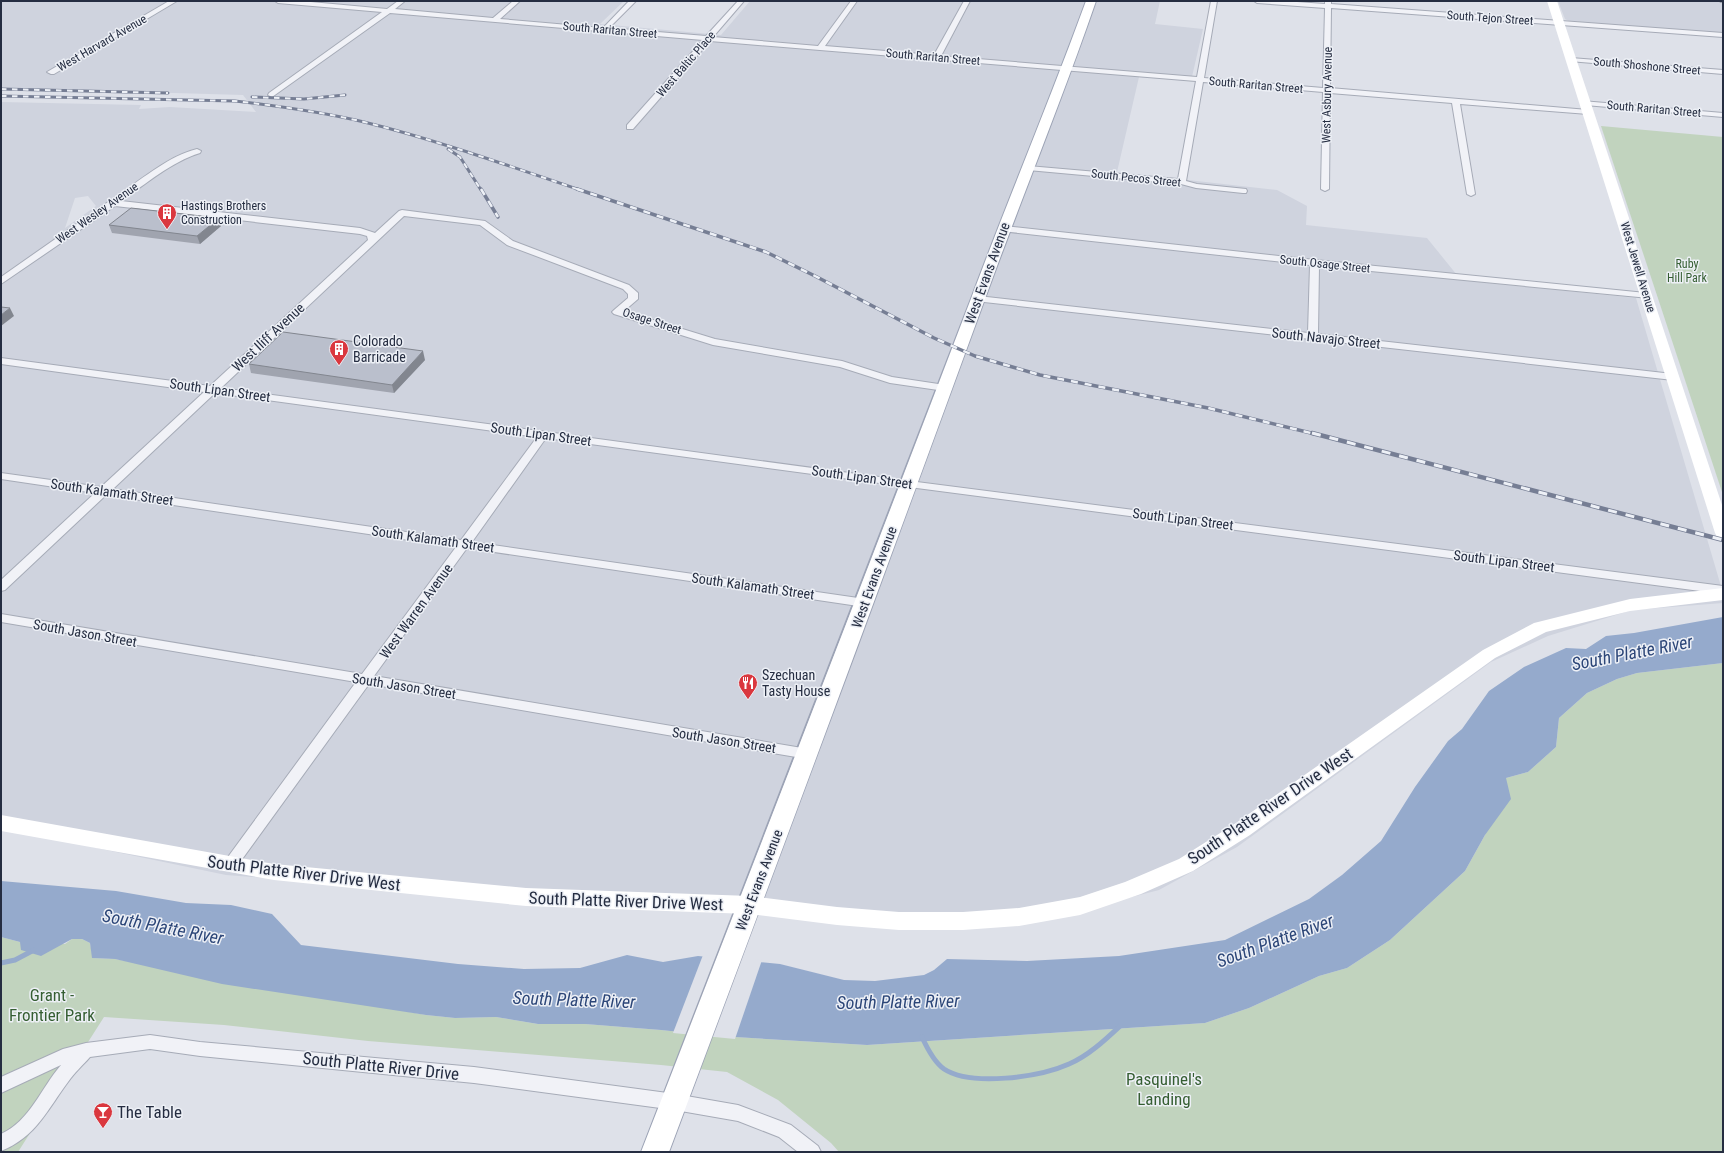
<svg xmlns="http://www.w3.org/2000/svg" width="1724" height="1153" font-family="'Roboto Condensed',sans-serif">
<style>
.built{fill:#cfd3de;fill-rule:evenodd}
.green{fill:#c1d3be}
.water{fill:#95aacc}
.pier{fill:#dee1e9}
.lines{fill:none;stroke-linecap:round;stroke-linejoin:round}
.stream{stroke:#95aacc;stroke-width:5}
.street-casing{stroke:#a6abb7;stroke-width:2}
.primary-casing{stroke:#9ca3b5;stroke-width:2}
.street{fill:#f1f2f7;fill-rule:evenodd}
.secondary{fill:#fff;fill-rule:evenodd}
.primary{fill:#fff;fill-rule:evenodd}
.rail-far2-casing{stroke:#767e94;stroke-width:3}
.rail-far1-casing{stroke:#767e94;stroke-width:3.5}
.rail-casing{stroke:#767e94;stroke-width:4.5}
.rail-far2{stroke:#edf0f6;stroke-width:2;stroke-dasharray:5.5;stroke-linecap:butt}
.rail-far1{stroke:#edf0f6;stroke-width:2.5;stroke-dasharray:7;stroke-linecap:butt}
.rail{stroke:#edf0f6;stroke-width:3;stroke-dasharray:9;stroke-linecap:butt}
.wall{fill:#a0a4af}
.shaded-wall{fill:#82868f}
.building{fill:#babfcc;stroke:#82868f}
.labels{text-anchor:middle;stroke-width:3;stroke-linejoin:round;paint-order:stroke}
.far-street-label{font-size:12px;fill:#252d41;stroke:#edf0f6}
.far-poi-label{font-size:12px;fill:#252d41;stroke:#edf0f6;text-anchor:start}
.far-park-label{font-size:12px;fill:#355e32;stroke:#edf0f6}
.street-label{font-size:14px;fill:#252d41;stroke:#edf0f6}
.poi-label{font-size:14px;fill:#252d41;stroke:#edf0f6;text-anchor:start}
.near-street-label{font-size:17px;fill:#252d41;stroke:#edf0f6}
.near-park-label{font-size:17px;fill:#355e32;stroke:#edf0f6}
.near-poi-label{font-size:17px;fill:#252d41;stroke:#edf0f6;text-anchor:start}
.near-water-label{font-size:18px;font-style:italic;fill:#2c4678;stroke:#edf0f6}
</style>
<rect width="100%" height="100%" fill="#dee1e9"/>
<g class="built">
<path d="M1,1h623l-24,23 121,11 29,-34h410l-5,23 48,5 -12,52 -52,-4 -22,95 160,18 30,16 -1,19 121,13 34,42 175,18 87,295v10l-91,7 -84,26 -57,26 -254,185 -78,43 -93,24 -111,13 -729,-52 -225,-47v-726l140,3 -2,4 31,-2 86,5 -13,-17 -242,-7zM88,196l8,10 -31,22 10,-30z"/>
<path d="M1558,1h165v32l-154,-12 -4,-2z"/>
</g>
<g class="green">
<path d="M1601,126l122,11v358z"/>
<path d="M1723,663v489h-884l-8,-9 -53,-43 -51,-28 -66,-7 -293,-24 -144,-16 -120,-8 -86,135h-17v-215l19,5 45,2 7,-5h10l8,4 3,15 22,1 311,56 29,3 41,-1 42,7h47l76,6 57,6 149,9 338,-22 44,-15 70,-32 28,-8 43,-28 75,-69 20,-36 21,-57 22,-6 28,-25 3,-29 28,-25 30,-14 20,-6z"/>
</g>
<path class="water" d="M1723,617v46l-86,10 -20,6 -30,14 -28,25 -3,29 -28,25 -22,6 5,21 -26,36 -20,36 -75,69 -43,28 -28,8 -70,32 -44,15 -338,22 -149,-9 -57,-6 -76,-6h-47l-42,-7 -41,1 -29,-3 -204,-31 -107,-25 -23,-1 -2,-15 -8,-4h-10l-31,17 -20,-6 -1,-8 -19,-5v-56l115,10 70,12 45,2 41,9 29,31 157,19 66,5 56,-1 47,-13 36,7 35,-6 82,8 64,16 31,1 49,-6 10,-5 13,-11 80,2 92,-5 106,-16 84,-41 33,-24 39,-34 34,-54 33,-46 14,-12 27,-38 35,-24 42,-19 20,1 20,-13 28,-3z"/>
<path class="pier" d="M703,955l59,5 -27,79 -62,-6z"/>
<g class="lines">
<g class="stream">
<path d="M1,963l14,-3 19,-10"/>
<path d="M922,1037c5,11 12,25 22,32 27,18 96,8 125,-5 19,-8 36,-24 51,-38"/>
</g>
<defs>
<g id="street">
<path d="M169,1h8l-123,73h-3l-4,-2z"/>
<path d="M275,1h25l87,8 11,-8h7l-10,8 98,9 20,-17h7l-20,18 103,9 26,-27h7l-27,27 97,8 32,-35h6l-31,36 105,9 33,-45h6l-32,45 109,9 30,-54h6l-29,55 256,21 14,-76h6l-13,77 119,10 2,-80 -68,-5 -3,-2h29l42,3v-3h6v3l392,29v4l-392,-29 -1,80 258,22 4,2 -4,2 -128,-10 15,90 -4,2 -4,-2 -15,-91 -122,-10 -1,96 -4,2 -4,-2 2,-97 -120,-10 -17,99 11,3 49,5 1,2 -1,2h-3l-47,-5 -15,-4 -153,-14 -4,-2 4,-2 150,13 18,-98 -486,-40 -77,88h-6v-4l76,-85 -313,-27 -118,84 -4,-2 1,-2 113,-81 -104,-9z"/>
<path d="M1571,58l152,12v4l-154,-13v-2z"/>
<path d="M1582,101l141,12v4l-138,-12 -4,-2z"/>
<path d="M197,149l4,2 -1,2c-29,9 -54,31 -79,48l239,27 15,5 24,-22 3,-1 83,11 28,20 116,44 9,8v6l-14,12 91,28 127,22 50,16 53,8 5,3 -5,3 -55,-8 -50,-16 -127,-22 -99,-31 -2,-2 2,-2 14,-12v-4l-5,-5 -116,-44 -27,-20 -76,-9 -183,172 688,93 814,105v8l-814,-107 -363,-49 -74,104 393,57 4,1 2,3 -2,3 -4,1 -398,-59 -93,128 434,73 5,1 2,4 -2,4 -5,1 -439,-75 -134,185 -5,2 -5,-2 -2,-4 2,-4 131,-179 -355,-60v-8l361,60 94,-127 -350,-52 -101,95 -4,1v-11l94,-87 -94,-14v-6l100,14 103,-95 -203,-28v-6l209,28 158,-146 -1,-4 -7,-2 -245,-28 -114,78v-7c40,-28 80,-56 120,-84 24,-16 48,-37 76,-44zM215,393l322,44 -76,103 -348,-51z"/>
<path d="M1004,226l311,34 331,33 5,3 -2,2 -330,-32 -1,68 355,40 5,3 -5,3 -698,-79 -2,-2 5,-3 330,37 2,-68 -309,-34 -1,-2z"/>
<path d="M150,1035l50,7 274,25 201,27 63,11 53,20 27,21 3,6h-23l-19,-15 -41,-16 -63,-11 -201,-27 -274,-27 -50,-7 -60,8c-7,8 -16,16 -22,25 -21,28 -32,55 -67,69v-17c29,-13 40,-46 60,-69l-60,28v-16l62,-28 23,-6z"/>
</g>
<path id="primary" d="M1086,1h10c-34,99 -74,196 -110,295 -104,286 -210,571 -317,856h-28c111,-285 222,-570 331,-856 37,-99 78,-196 114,-295z"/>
</defs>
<use href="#street" class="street-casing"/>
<use href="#primary" class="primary-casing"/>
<use href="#street" class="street"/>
<g class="secondary">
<path d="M1547,1h10l72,217 10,38 84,252v30l-6,-1 -2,-4z"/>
<path d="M1723,588v12l-93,11 -84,21 -51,26 -245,177 -57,36 -52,23 -61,21 -61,11 -56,4h-64l-62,-5 -87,-11 -224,-8 -252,-26 -273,-49v-16l273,49 252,24 224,8 87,11 62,5h64l56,-4 61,-11 45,-15 54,-23 57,-36 247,-173 51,-27 96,-24z"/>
</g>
<use href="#primary" class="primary"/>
<defs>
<g id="rail-far2">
<path d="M1,89l167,4"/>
<path d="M1,96l234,5c43,5 87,11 129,21 73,18 145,44 216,68"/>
<path d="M252,97l52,2 41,-4"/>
<path d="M448,149l12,8 21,33"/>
</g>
<g id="rail-far1">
<path d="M481,189l17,28"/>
<path d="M577,189l189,63 49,24 119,62 41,18 65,19 168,33 107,26"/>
</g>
<path id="rail" d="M1312,433l411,107"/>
</defs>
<use href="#rail-far2" class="rail-far2-casing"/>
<use href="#rail-far1" class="rail-far1-casing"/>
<use href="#rail" class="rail-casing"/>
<use href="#rail-far2" class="rail-far2"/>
<use href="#rail-far1" class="rail-far1"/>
<use href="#rail" class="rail"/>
</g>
<g class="wall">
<path d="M1719,1h4v2h-3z"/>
<path d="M109,225l112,1 -21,18 -88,-11z"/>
<path d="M425,360l-31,33 -143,-20 -2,-9z"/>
</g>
<g class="shaded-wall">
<path d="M219,218l2,8 -21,18 -3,-8z"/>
<path d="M10,308l4,8 -13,10v-11z"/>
<path d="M423,351l2,9 -31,33 -2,-8z"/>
</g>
<g class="building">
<path d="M131,208l88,10 -22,18 -88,-11z"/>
<path d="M1,307l9,1 -9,7z"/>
<path d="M283,332l140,19 -31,34 -143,-21z"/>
</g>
<defs>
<symbol id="building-pin" viewBox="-11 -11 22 30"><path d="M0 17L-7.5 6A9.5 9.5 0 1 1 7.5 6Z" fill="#da373e" stroke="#edf0f6"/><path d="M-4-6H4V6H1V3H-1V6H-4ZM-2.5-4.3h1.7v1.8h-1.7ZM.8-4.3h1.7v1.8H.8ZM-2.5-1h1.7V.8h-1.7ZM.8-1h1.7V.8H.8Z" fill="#fff"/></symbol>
<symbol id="restaurant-pin" viewBox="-11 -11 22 30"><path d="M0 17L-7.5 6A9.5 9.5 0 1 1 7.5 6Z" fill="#da373e" stroke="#edf0f6"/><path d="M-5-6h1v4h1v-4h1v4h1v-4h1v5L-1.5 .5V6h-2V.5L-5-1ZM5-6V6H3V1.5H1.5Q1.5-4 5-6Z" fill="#fff"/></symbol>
<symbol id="bar-pin" viewBox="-11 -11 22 30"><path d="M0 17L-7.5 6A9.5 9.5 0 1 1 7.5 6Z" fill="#da373e" stroke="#edf0f6"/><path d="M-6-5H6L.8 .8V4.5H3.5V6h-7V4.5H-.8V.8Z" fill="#fff"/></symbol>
</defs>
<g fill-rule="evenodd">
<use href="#building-pin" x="156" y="202" width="22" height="30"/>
<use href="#building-pin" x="328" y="338" width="22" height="30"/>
<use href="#restaurant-pin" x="737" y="672" width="22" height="30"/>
<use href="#bar-pin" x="92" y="1101" width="22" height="30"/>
</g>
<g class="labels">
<g class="far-street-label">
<text transform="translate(1490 18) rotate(4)" y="4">South Tejon Street</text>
<text transform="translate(610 30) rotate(5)" y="4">South Raritan Street</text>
<text transform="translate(102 43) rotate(-30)" y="4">West Harvard Avenue</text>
<text transform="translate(933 57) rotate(5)" y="4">South Raritan Street</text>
<text transform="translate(686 64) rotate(-49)" y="4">West Baltic Place</text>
<text transform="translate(1647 66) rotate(5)" y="4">South Shoshone Street</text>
<text transform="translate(1256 85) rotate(5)" y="4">South Raritan Street</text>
<text transform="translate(1327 95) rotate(-89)" y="4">West Asbury Avenue</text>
<text transform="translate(1654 109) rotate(5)" y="4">South Raritan Street</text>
<text transform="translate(1136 178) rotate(6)" y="4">South Pecos Street</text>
<text transform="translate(97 213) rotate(-35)" y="4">West Wesley Avenue</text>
<text transform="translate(1325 264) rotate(6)" y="4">South Osage Street</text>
<text transform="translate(1638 267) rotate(73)" y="4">West Jewell Avenue</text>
<text transform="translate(652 321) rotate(18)" y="4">Osage Street</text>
</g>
<g class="far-poi-label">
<text x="181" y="210">Hastings Brothers<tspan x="181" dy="14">Construction</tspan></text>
</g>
<g class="far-park-label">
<text x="1687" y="268">Ruby<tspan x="1687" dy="14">Hill Park</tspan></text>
</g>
<g class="street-label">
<text transform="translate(987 273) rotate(-70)" y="5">West Evans Avenue</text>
<text transform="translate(268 337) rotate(-43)" y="5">West Iliff Avenue</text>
<text transform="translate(1326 338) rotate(6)" y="5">South Navajo Street</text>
<text transform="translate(220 390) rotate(8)" y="5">South Lipan Street</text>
<text transform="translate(541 434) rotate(8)" y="5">South Lipan Street</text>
<text transform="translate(862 477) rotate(8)" y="5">South Lipan Street</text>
<text transform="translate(112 492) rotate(8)" y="5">South Kalamath Street</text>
<text transform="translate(1183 519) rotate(7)" y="5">South Lipan Street</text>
<text transform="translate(433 539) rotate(8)" y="5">South Kalamath Street</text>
<text transform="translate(1504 561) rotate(7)" y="5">South Lipan Street</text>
<text transform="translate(874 577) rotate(-70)" y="5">West Evans Avenue</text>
<text transform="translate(753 586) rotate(8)" y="5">South Kalamath Street</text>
<text transform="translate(416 611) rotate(-54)" y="5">West Warren Avenue</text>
<text transform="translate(85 633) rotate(10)" y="5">South Jason Street</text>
<text transform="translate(404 686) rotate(9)" y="5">South Jason Street</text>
<text transform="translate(724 740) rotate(9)" y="5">South Jason Street</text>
<text transform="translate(759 880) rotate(-69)" y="5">West Evans Avenue</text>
</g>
<g class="poi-label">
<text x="353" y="346">Colorado<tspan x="353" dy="16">Barricade</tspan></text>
<text x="762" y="680">Szechuan<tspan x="762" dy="16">Tasty House</tspan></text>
</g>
<g class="near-street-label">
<text transform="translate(1270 806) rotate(-34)" y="6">South Platte River Drive West</text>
<text transform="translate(304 873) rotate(7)" y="6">South Platte River Drive West</text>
<text transform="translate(626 901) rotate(2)" y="6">South Platte River Drive West</text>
<text transform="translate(381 1066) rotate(6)" y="6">South Platte River Drive</text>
</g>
<g class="near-park-label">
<text x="52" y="1001">Grant -<tspan x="52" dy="20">Frontier Park</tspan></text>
<text x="1164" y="1085">Pasquinel's<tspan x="1164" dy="20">Landing</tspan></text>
</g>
<g class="near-poi-label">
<text x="117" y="1118">The Table</text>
</g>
<g class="near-water-label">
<text transform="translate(1632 653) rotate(-11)" y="6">South Platte River</text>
<text transform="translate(163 927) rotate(11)" y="6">South Platte River</text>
<text transform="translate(1275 941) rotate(-20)" y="6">South Platte River</text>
<text transform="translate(574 1000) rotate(2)" y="6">South Platte River</text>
<text transform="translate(898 1002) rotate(-1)" y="6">South Platte River</text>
</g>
</g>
<rect width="1724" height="1153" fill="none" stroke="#252d41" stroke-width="4"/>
</svg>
